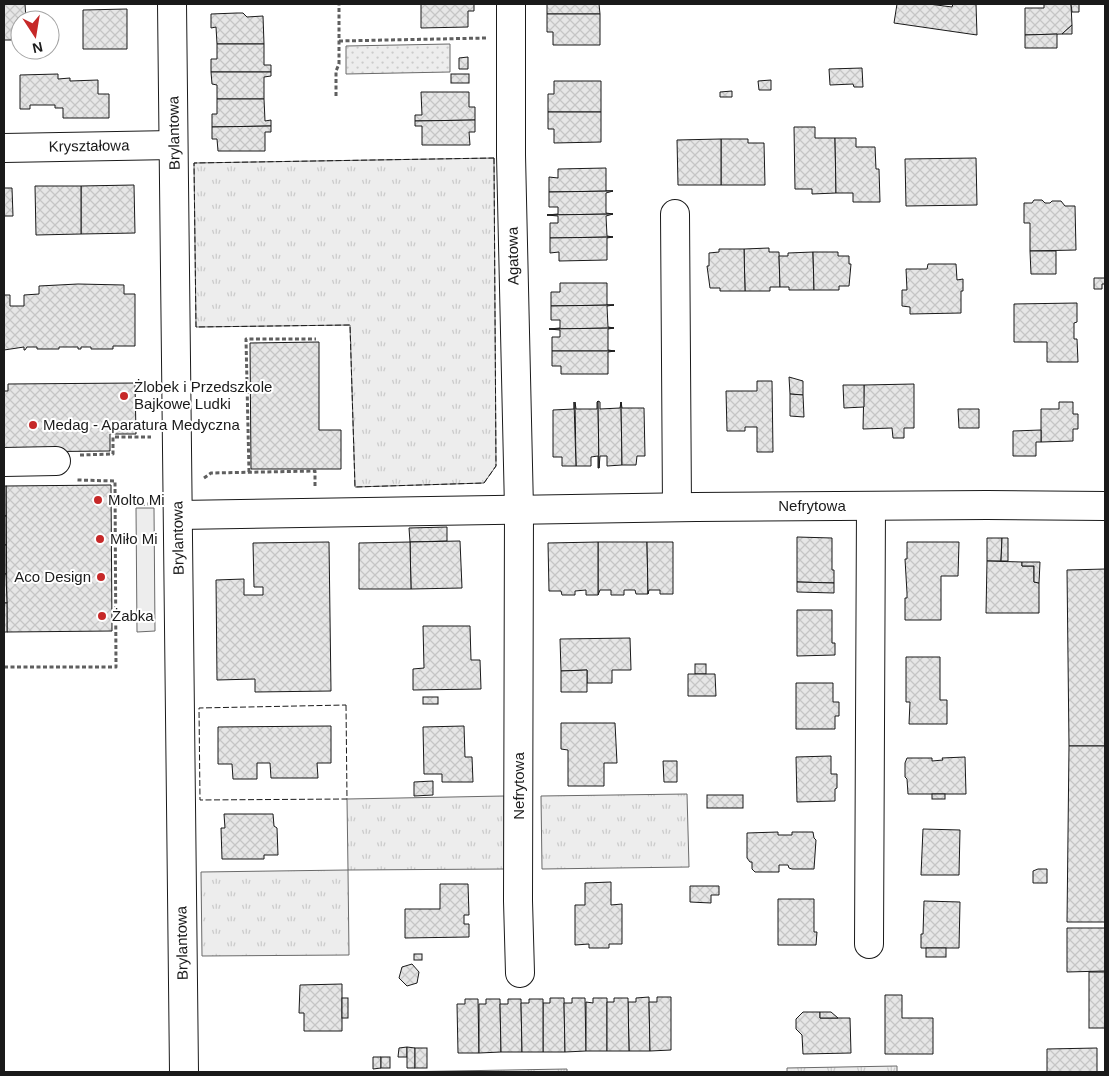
<svg xmlns="http://www.w3.org/2000/svg" width="1109" height="1076" font-family="Helvetica,sans-serif">
<style>
.grass{fill:url(#grass-tufts);stroke:#6a6a6a}
.park{fill:url(#park-dots);stroke:#6a6a6a}
.built{fill:#ededed;stroke:#6a6a6a}
.building{fill:url(#building-cross-hatch);stroke:#1a1a1a}
.lines{fill:none;stroke-linecap:round;stroke-linejoin:round}
.minor-casing{stroke:#1a1a1a;stroke-width:30}
.path{stroke:#5f5f5f;stroke-width:3;stroke-dasharray:4 2.5;stroke-linecap:butt}
.minor{stroke:#fff;stroke-width:28}
.fence{stroke:#1a1a1a;stroke-width:1;stroke-dasharray:6 2.5;stroke-linecap:butt}
.poi-dot{fill:#c62828;stroke:#fff;stroke-width:2}
.labels{text-anchor:middle;stroke-width:4;stroke-linejoin:round;paint-order:stroke}
.street-label{font-size:15px;fill:#1a1a1a;stroke:#fff}
.poi-label{font-size:15px;fill:#1a1a1a;stroke:#fff;text-anchor:start}
</style>
<defs>
<pattern id="grass-tufts" width="24" height="20" patternUnits="userSpaceOnUse" patternTransform="scale(1.25)"><rect width="24" height="20" fill="#ededed"/><path d="M3 7l-1-3M5 7V3M7 7l1-3M15 17l-1-3M17 17v-4M19 17l1-3" fill="none" stroke="#cbcbcb"/></pattern>
<pattern id="park-dots" width="8" height="8" patternUnits="userSpaceOnUse" patternTransform="scale(1.25)"><rect width="8" height="8" fill="#ededed"/><path d="M2 2h.1M6 6h.1" fill="none" stroke="#cbcbcb" stroke-width="1.8" stroke-linecap="round"/></pattern>
<pattern id="building-cross-hatch" width="8" height="8" patternUnits="userSpaceOnUse" patternTransform="scale(1.25)"><rect width="8" height="8" fill="#e6e6e6"/><path d="M0 0l8 8M0 8l8-8" fill="none" stroke="#c5c5c5"/></pattern>
</defs>
<rect width="100%" height="100%" fill="#fff"/>
<g class="grass">
<path d="M494,158l2,308 -12,17 -129,4 -5,-162 -154,2 -2,-164z"/>
<path d="M687,794l2,73 -147,2 -1,-73z"/>
<path d="M504,796v73l-156,1 1,85 -147,1 -1,-84 147,-2 -1,-71z"/>
<path d="M897,1066v6h-110v-4z"/>
<path d="M567,1069v3h-173z"/>
</g>
<path class="park" d="M450,44v28l-104,2v-28z"/>
<path class="built" d="M136,508h18l1,123 -18,1z"/>
<g class="building">
<path d="M4,4h21l1,16h-6v20h-16z"/>
<path d="M414,4h60v7h-6v16l-47,1v-24z"/>
<path d="M547,4h52l1,10h-53z"/>
<path d="M897,4h32l23,3 1,-3h23l1,31 -83,-12z"/>
<path d="M1044,4h27l1,21 -10,9 -37,1v-27h19z"/>
<path d="M1071,4h8v8h-7z"/>
<path d="M127,9v40h-44v-39z"/>
<path d="M237,13h6l4,4 16,-1 1,28h-47l-1,-17 -5,1v-14z"/>
<path d="M547,14h53v31h-47v-13h-6z"/>
<path d="M1072,25v9h-10z"/>
<path d="M1057,34v14h-32v-13z"/>
<path d="M217,44h47v21h7v7h-60v-13h6z"/>
<path d="M468,57v12h-9v-11z"/>
<path d="M862,68l1,19h-9l-1,-3 -23,1 -1,-16z"/>
<path d="M211,72h60v4l-7,1v22h-47v-14l-5,-1z"/>
<path d="M58,74v5l12,-1v3l28,-1v14h11v24h-46v-10h-8v-3h-25v4h-10v-34z"/>
<rect x="451" y="74" width="18" height="9"/>
<path d="M771,80v10h-12l-1,-9z"/>
<path d="M554,81h47v31h-53v-18h6z"/>
<path d="M732,91v6h-12v-5z"/>
<path d="M421,92h48v15h6v13l-60,1v-6h7z"/>
<path d="M217,99h47l1,22 6,-1v6l-59,1v-13h5z"/>
<path d="M548,112h53v30l-47,1v-14h-6z"/>
<path d="M475,120v12h-6l1,13h-48v-19h-7v-5z"/>
<path d="M271,126v6h-6v19h-47l-1,-12h-5v-12z"/>
<path d="M794,127h21v11h20l1,55 -24,1v-5h-17z"/>
<path d="M835,138h21v9h19l1,22h3l1,33h-27v-9h-17z"/>
<path d="M721,139h27v4h16l1,42h-44z"/>
<path d="M721,139v46h-43l-1,-45z"/>
<path d="M976,158l1,47 -71,1 -1,-47z"/>
<path d="M606,168v23h7l-64,1v-15l9,1v-9z"/>
<path d="M134,185l1,48 -54,1v-48z"/>
<path d="M35,186h46v48l-45,1z"/>
<path d="M4,188h8l1,28h-9z"/>
<path d="M613,191l-7,2v20l7,1 -66,1 11,-1v-7h-9v-15z"/>
<path d="M1034,200h8l3,3h5l2,-2h9l4,5h10l1,44 -46,1v-28h-6v-20h8z"/>
<path d="M613,214l-7,2 1,20 6,1 -63,1v-15h8v-7l-11,-1z"/>
<path d="M613,237l-6,1v22l-48,1v-9l-9,1v-15z"/>
<path d="M769,248v4h10l1,35h-10v4h-25l-1,-42z"/>
<path d="M719,249h25l1,42h-25v-3h-10l-3,-22h2v-13l10,-1z"/>
<path d="M1030,251h26v23h-25z"/>
<path d="M813,252l1,38h-25v-3h-9l-1,-31h9v-3z"/>
<path d="M813,252h25v4h11v8h2l-2,22h-10v4h-25z"/>
<path d="M928,264h28l1,16 6,-1v12h-2v22l-51,1v-7l-8,-1v-16h5l-1,-21h21z"/>
<path d="M1094,278h11v6h-3v5h-8z"/>
<path d="M560,283h47v22h7l-63,1v-14h9z"/>
<path d="M78,284l46,1v9h11v52h-22v3h-22v-2h-10v2h-3v-2h-19v2h-22v-2h-10l-2,3h-1v-3l-20,3v-55h6v11h14v-11l15,-1v-8z"/>
<path d="M1077,303v19l-3,1v16h3l1,23h-31v-20h-33v-38z"/>
<path d="M614,305l-7,1 1,21 6,1 -65,1 11,-1v-8h-9v-14z"/>
<path d="M614,328l-6,1v21l7,1h-63v-14h8v-7l-11,-1z"/>
<path d="M319,342v88h22v39h-90l-1,-126z"/>
<path d="M552,351h63l-7,1v22h-47v-8h-9z"/>
<path d="M789,377l14,4v14l-13,-1z"/>
<path d="M757,381h15l1,71h-16v-25h-12v4h-18l-1,-40h31z"/>
<path d="M135,383l1,51h-26v17l-106,1v-61h4v-7z"/>
<path d="M914,384v44h-10v10h-11l-1,-10 -29,1 1,-44z"/>
<path d="M843,385h21v22l-20,1z"/>
<path d="M790,394l13,1 1,22 -14,-1z"/>
<path d="M598,401l1,67h-1v-12l-7,1v9h-15l-1,-64 1,7h21v-7z"/>
<path d="M598,401l2,1v7l20,-1 1,-6 1,63 -15,1v-10h-7l-1,12z"/>
<path d="M574,402l2,64h-14v-9h-9v-47l21,-1z"/>
<path d="M621,402l1,6h22l1,48h-8l-1,9h-14z"/>
<path d="M1059,402h14v12h5v15h-5v12l-32,1v-33h18z"/>
<path d="M958,409h21v19h-20z"/>
<path d="M1041,430v12h-5v14h-23v-25z"/>
<path d="M111,485l1,146 -105,1 -1,-146z"/>
<rect x="4" y="486" width="2" height="30"/>
<rect x="4" y="516" width="2" height="29"/>
<path d="M447,527v14l-37,1 -1,-14z"/>
<path d="M797,537l35,1v32h2v13l-37,-1z"/>
<path d="M987,538h15l-1,23h-14z"/>
<path d="M1002,538h6v23h-7z"/>
<path d="M460,541l2,47 -51,1 -1,-47z"/>
<path d="M329,542l2,149 -76,1v-13l-38,1 -1,-100 28,-1v16h19v-8h-9l-1,-44z"/>
<path d="M410,542l1,47h-52v-46z"/>
<path d="M598,542h49l1,52h-12l-1,-4h-11v5h-13v-5h-11l-2,5z"/>
<path d="M598,542v53h-12v-5l-11,1v4h-13l-1,-4h-12l-1,-48z"/>
<path d="M647,542h26v52h-13v-4h-11l-1,4z"/>
<path d="M907,542h52l-1,34h-17v44h-36v-22h2v-5l-2,-34h2z"/>
<rect x="4" y="545" width="2" height="29"/>
<path d="M987,561l35,1v4h12v16l5,1v30h-53z"/>
<path d="M1022,562h18l-1,21 -5,-1v-16h-12z"/>
<path d="M1105,569v177h-36l-2,-176z"/>
<path d="M4,574h2l1,29h-3z"/>
<path d="M797,582l37,1v10l-37,-1z"/>
<rect x="4" y="603" width="3" height="29"/>
<path d="M797,610h35v33h3v12l-38,1z"/>
<path d="M423,626h47l1,34h9l1,29 -68,1v-21l11,-1z"/>
<path d="M630,638l1,32h-19v13h-25v-13l-26,1 -1,-32z"/>
<path d="M906,657h34v43h7v24h-38l1,-22h-4z"/>
<rect x="695" y="664" width="11" height="10"/>
<path d="M587,670v22h-26v-21z"/>
<path d="M688,674h27l1,22h-28z"/>
<path d="M796,683h37v19h6v14h-4v13h-39z"/>
<rect x="423" y="697" width="15" height="7"/>
<path d="M561,723h54l2,40h-13v23h-36v-36l-7,-1z"/>
<path d="M331,726v37h-14l1,15h-47l-1,-15h-13v16h-24l-1,-15h-14v-37z"/>
<path d="M464,726l1,31h7l1,25h-31v-8h-18l-1,-47z"/>
<path d="M1069,746h36v176h-38z"/>
<path d="M831,756v18h6v14l-2,1v12l-38,1 -1,-45z"/>
<path d="M965,757l1,37h-58l-1,-15 -2,-2v-14l2,-5h25v3l11,-1 -1,-2z"/>
<path d="M663,761h14v21h-13z"/>
<path d="M433,781v14l-19,1v-14z"/>
<rect x="932" y="794" width="13" height="5"/>
<rect x="707" y="795" width="36" height="13"/>
<path d="M224,814h49l1,12 3,2 1,27h-14v4h-42l-1,-31h4z"/>
<path d="M923,829l37,1 -1,45h-38z"/>
<path d="M778,832v3h14v-3h21l1,6 2,2 -2,29h-22l-3,-1 -1,-3h-9v7h-24l-3,-3v-7h-2l-3,-4v-25z"/>
<path d="M1038,869h9v14h-14v-12z"/>
<path d="M611,882v23l11,-1v40h-13v4h-20v-4l-14,1v-40h10v-22z"/>
<path d="M440,884h28l1,31h-5v9h5v13l-64,1v-29h35z"/>
<path d="M690,886h29v9h-8v8l-21,-1z"/>
<path d="M778,899h36v33h3l-1,13h-38z"/>
<path d="M924,901l36,1 -1,46h-38v-14h2z"/>
<path d="M1067,928h38v43l-38,1z"/>
<rect x="926" y="948" width="20" height="9"/>
<rect x="414" y="954" width="8" height="6"/>
<path d="M412,964l7,8 -2,11 -10,3 -8,-8 3,-11z"/>
<rect x="1089" y="972" width="16" height="56"/>
<path d="M342,984v47h-38v-18h-5l1,-28z"/>
<path d="M885,995h17v23h31v36h-48z"/>
<path d="M649,997l1,54h-21l-1,-49h8v-4z"/>
<path d="M657,997h14v53l-21,1 -1,-49h8z"/>
<rect x="342" y="998" width="6" height="20"/>
<path d="M550,998h14l1,54h-22v-49h7z"/>
<path d="M572,998h13l1,53 -21,1 -1,-49h8z"/>
<path d="M593,998h14v53h-21v-49l7,1z"/>
<path d="M614,998h14l1,53h-22v-49h7z"/>
<path d="M465,999h13l1,54h-21l-1,-49h8z"/>
<path d="M486,999h14l1,53 -22,1v-49h7z"/>
<path d="M508,999h13l1,53h-21l-1,-48h8z"/>
<path d="M529,999h14v53h-21l-1,-49h8z"/>
<path d="M803,1012h17v6h30l1,35 -48,1 -1,-19 -6,-6v-10z"/>
<path d="M820,1012h11l7,6h-18z"/>
<path d="M407,1047v10h-9l1,-9z"/>
<path d="M407,1047l8,1v20h-8z"/>
<rect x="415" y="1048" width="12" height="20"/>
<path d="M1097,1048v24h-50v-23z"/>
<path d="M373,1057h8v11l-8,1z"/>
<rect x="381" y="1057" width="9" height="11"/>
</g>
<g class="lines">
<defs>
<g id="minor">
<path d="M172,4l12,1068"/>
<path d="M511,4v151l8,354 -1,392 2,72"/>
<path d="M4,148l169,-3"/>
<path d="M675,214l2,293"/>
<path d="M4,462l52,-1"/>
<path d="M178,515l518,-8 291,-2 118,1"/>
<path d="M869,944l2,-438"/>
</g>
</defs>
<use href="#minor" class="minor-casing"/>
<g class="path">
<path d="M339,41l147,-3"/>
<path d="M336,96v-25l3,-7v-60"/>
<path d="M80,455l33,-1v-17h38"/>
<path d="M249,472l-3,-133h70"/>
<path d="M204,478l7,-5 104,-2v15"/>
<path d="M115,505l37,-1"/>
<path d="M4,667h112l-1,-186 -38,-1"/>
</g>
<use href="#minor" class="minor"/>
<g class="fence">
<path d="M494,158l2,308 -12,17 -129,4 -5,-162 -154,2 -2,-164z"/>
<path d="M346,705l1,94 -147,1 -1,-92z"/>
</g>
</g>
<g class="poi-dot">
<circle cx="124" cy="396" r="5"/>
<circle cx="33" cy="425" r="5"/>
<circle cx="98" cy="500" r="5"/>
<circle cx="100" cy="539" r="5"/>
<circle cx="101" cy="577" r="5"/>
<circle cx="102" cy="616" r="5"/>
</g>
<g class="labels">
<g class="street-label">
<text transform="translate(174 133) rotate(-91)" y="5">Brylantowa</text>
<text transform="translate(89 146) rotate(-1)" y="5">Kryształowa</text>
<text transform="translate(513 256) rotate(-91)" y="5">Agatowa</text>
<text x="812" y="511">Nefrytowa</text>
<text transform="translate(178 538) rotate(-91)" y="5">Brylantowa</text>
<text transform="translate(519 786) rotate(-90)" y="5">Nefrytowa</text>
<text transform="translate(182 943) rotate(-91)" y="5">Brylantowa</text>
</g>
<g class="poi-label">
<text x="134" y="392">Żlobek i Przedszkole<tspan x="134" dy="17">Bajkowe Ludki</tspan></text>
<text x="43" y="430">Medag - Aparatura Medyczna</text>
<text x="108" y="505">Molto Mi</text>
<text x="110" y="544">Miło Mi</text>
<text x="91" y="582" text-anchor="end">Aco Design</text>
<text x="112" y="621">Żabka</text>
</g>
</g>
<rect width="1109" height="1076" fill="none" stroke="#1a1a1a" stroke-width="10"/>
<g transform="translate(35 35) rotate(168)"><circle r="24" fill="#ffffff" stroke="#a3a3a3"/>
<path d="M0-4L9 19L0 12L-9 19Z" fill="#c62828"/>
<text y="-8" font-size="14" font-weight="bold" text-anchor="middle" fill="#1a1a1a">N</text>
</g>
</svg>
